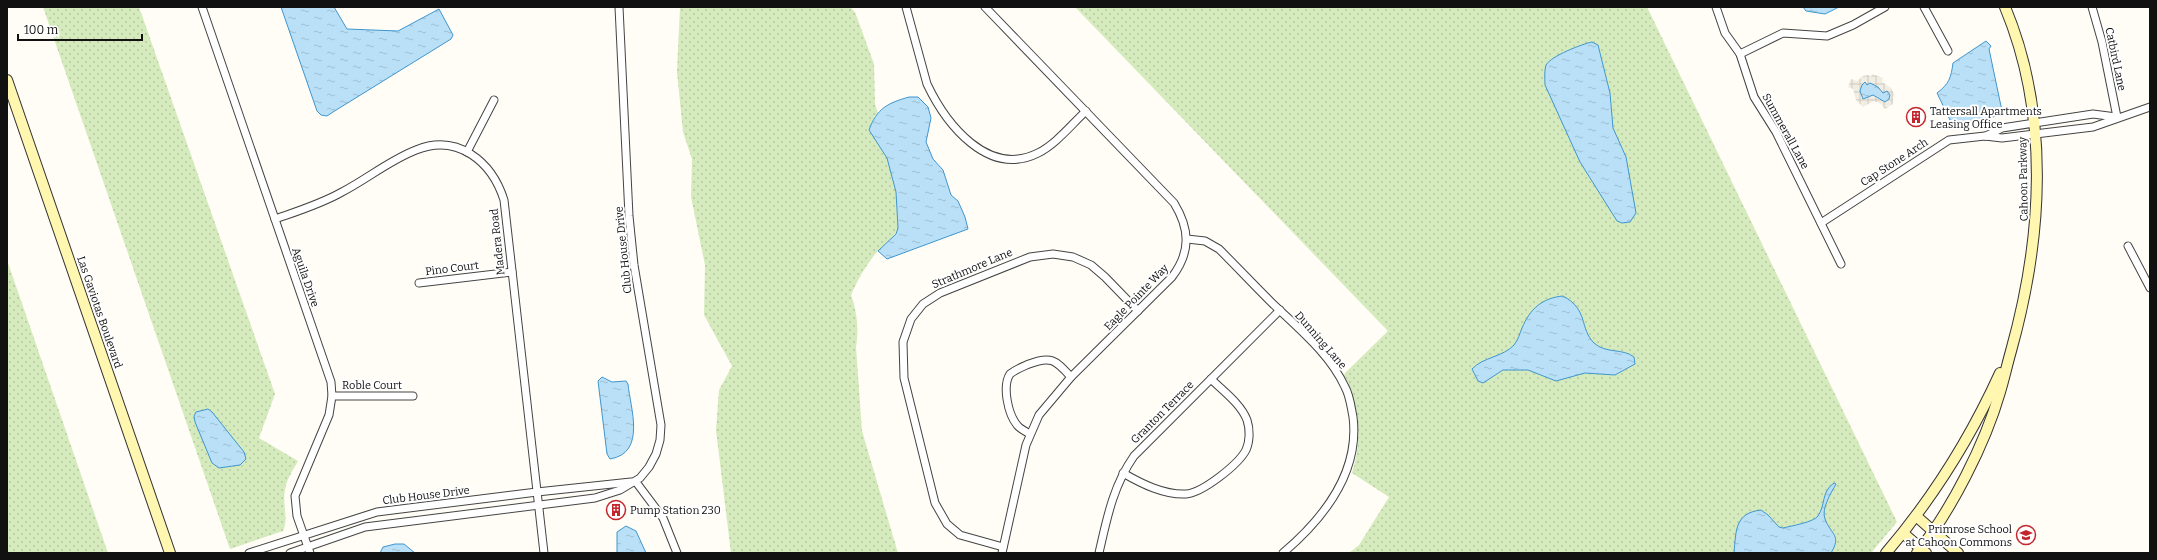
<svg xmlns="http://www.w3.org/2000/svg" width="2157" height="560" font-family="Bitter,serif">
<style>
.grass{fill:url(#grass-dots)}
.plaza{fill:url(#plaza-grid);fill-rule:evenodd}
.water{fill:url(#water-ripples);stroke:#3f96cf}
.lines{fill:none;stroke-linecap:round;stroke-linejoin:round}
.street-casing{stroke:#444;stroke-width:9}
.secondary-casing{stroke:#333;stroke-width:12}
.street{stroke:#fff;stroke-width:7}
.secondary{stroke:#fff6b0;stroke-width:10}
.labels{text-anchor:middle;stroke-width:4;stroke-linejoin:round;paint-order:stroke}
.street-label{font-size:11px;fill:#111;stroke:#fff}
.poi-label{font-size:11px;fill:#111;stroke:#fff;text-anchor:start}
</style>
<defs>
<pattern id="grass-dots" width="8" height="8" patternUnits="userSpaceOnUse"><rect width="8" height="8" fill="#d5ebbd"/><path d="M2 2h.1M6 6h.1" fill="none" stroke="#b6c8a1" stroke-width="1.8" stroke-linecap="round"/></pattern>
<pattern id="plaza-grid" width="8" height="8" patternUnits="userSpaceOnUse"><rect width="8" height="8" fill="#f1ede2"/><path d="M0 4h8M4 0v8" fill="none" stroke="#cecac1"/></pattern>
<pattern id="water-ripples" width="26" height="14" patternUnits="userSpaceOnUse"><rect width="26" height="14" fill="#b9e0f7"/><path d="M2 4q2-2 4 0t4 0M15 11q2-2 4 0t4 0" fill="none" stroke="#9ebfd3"/></pattern>
</defs>
<rect width="100%" height="100%" fill="#fffdf5"/>
<g class="grass">
<path d="M43,7h96l136,387 -16,44 39,23c-5,9 -12,19 -13,29 -3,14 4,29 -2,41l-53,18z"/>
<path d="M680,7h170l5,5 19,52 1,40 3,9 -4,4 8,33 5,8 9,34 2,36c-3,10 -14,16 -21,24 -11,13 -19,27 -26,43 6,16 8,35 5,52l6,84 36,122h-167l-15,-123 3,-40 13,-24 -28,-51 1,-50 -14,-68 1,-38 -9,-27 -6,-60z"/>
<path d="M1075,7h572l250,515 -26,31h-522l10,-8 30,-48 -37,-24c11,-34 7,-67 -8,-99l44,-43z"/>
<path d="M7,260l101,293h-101z"/>
</g>
<path class="plaza" d="M1872,74l11,4 -1,4 9,6 4,8 -2,1v7l-8,5 -4,-5 -7,-3 -11,6 -7,-7 -3,-11 -5,-2 3,-8 6,2 6,-5 5,-1 3,2zM1867,85l13,4 3,4 -3,7 -7,-5 -11,2 -2,-6z"/>
<g class="water">
<path d="M281,7h53l13,22 51,2 41,-22 14,26 -2,4 -118,73 -6,4 -6,-1 -4,-4z"/>
<path d="M1803,7h36l-14,7 -19,-3z"/>
<path d="M1986,41l5,5 -2,3 13,62 -2,3 -19,8h-26l-5,-2 -13,-27c12,-9 14,-15 16,-30z"/>
<path d="M1592,42l6,3 12,48 3,35 13,29 10,56 -6,9 -8,1 -5,-2 -37,-59 -35,-77c0,-7 -1,-13 1,-20 5,-9 36,-21 46,-23z"/>
<path d="M1865,82l2,3 3,-2 8,4 5,6 4,-2 3,4 -1,4 -4,3 -12,-7 -10,4 -3,-8 2,-6z"/>
<path d="M909,97h9l10,10 3,11 -5,24 7,17 10,11 8,25 7,6 7,16 3,12 -81,30 -9,-8 18,-17 2,-6 -2,-36 -9,-34 -18,-28c8,-22 19,-27 40,-33z"/>
<path d="M1563,296c26,14 16,32 31,47 12,11 29,5 40,14l1,7 -20,11 -30,-2 -29,8 -28,-11h-25l-20,13 -5,-2 -6,-12c11,-12 31,-12 42,-24 4,-5 6,-12 8,-17 8,-19 20,-30 41,-32z"/>
<path d="M602,377l10,5 14,-1 2,3c2,23 19,69 -18,75l-3,-5 -9,-73z"/>
<path d="M208,409l4,3 32,40 2,7 -6,6 -21,3 -7,-5 -17,-41 -1,-6 2,-4z"/>
<path d="M1834,483l2,1c-5,9 -15,25 -11,35 6,16 17,16 6,34h-97c2,-23 1,-40 27,-43l7,5 11,12 4,1c8,-2 31,-6 35,-12 8,-12 3,-24 16,-33z"/>
<path d="M626,526l10,5 10,22h-29v-21z"/>
<path d="M395,544h9l11,9h-35l3,-6z"/>
</g>
<g class="lines">
<defs>
<g id="street">
<path d="M202,7l129,375 1,14 -3,19 -34,81 2,20 13,37"/>
<path d="M906,7l21,77c19,40 61,94 111,69 18,-9 33,-28 48,-42"/>
<path d="M985,7l189,196c16,26 17,49 -2,74l-101,100 -32,38 -13,30 -24,108"/>
<path d="M1716,7l9,26 15,21 14,43 22,35 65,132"/>
<path d="M1924,7l24,44"/>
<path d="M2092,7l10,35 15,75"/>
<path d="M1740,54l43,-21 44,3 26,-11 32,-18"/>
<path d="M1986,136l16,-8 91,-14 23,3"/>
<path d="M467,152l27,-52"/>
<path d="M275,219c23,-8 46,-15 67,-27 25,-13 48,-32 74,-42 42,-17 76,12 88,50l40,353"/>
<path d="M1821,223l128,-83 36,-4 17,2 91,-11 57,-20"/>
<path d="M1187,239l18,2 14,8c18,18 35,36 53,54 26,25 58,51 73,84 5,9 6,20 8,30 7,56 -30,102 -70,136"/>
<path d="M2128,246l22,42"/>
<path d="M419,283l93,-11"/>
<path d="M332,396h81"/>
<path d="M1030,434c-5,-3 -10,-5 -13,-9 -9,-11 -15,-39 -7,-51 6,-5 12,-7 19,-10 23,-9 27,-3 42,13"/>
<path d="M1123,473c19,11 41,22 63,21 16,-1 52,-29 60,-44 4,-9 4,-21 1,-30 -6,-16 -24,-29 -36,-41"/>
<path d="M636,482l27,36 14,35"/>
<path d="M1003,547l-43,-12 -13,-11 -12,-21 -31,-125 -1,-36 8,-23 12,-15 17,-11 90,-36 23,-3 20,3 18,8 14,12 33,34"/>
<path d="M249,553l128,-41 160,-20 94,-10"/>
<path d="M290,553l75,-26 230,-29 25,-8 20,-12 9,-11 7,-13 4,-14 1,-15 -27,-160 -5,-49 -10,-209"/>
<path d="M1099,553c8,-35 14,-67 35,-97l146,-146"/>
</g>
<g id="secondary">
<path d="M7,80l163,473"/>
<path d="M1916,516l42,37"/>
<path d="M1903,533l23,20"/>
<path d="M1886,553c47,-55 84,-114 114,-180"/>
<path d="M1917,553c34,-42 68,-109 83,-161 4,-13 7,-27 11,-41 31,-111 40,-234 -6,-344"/>
</g>
</defs>
<use href="#street" class="street-casing"/>
<use href="#secondary" class="secondary-casing"/>
<use href="#street" class="street"/>
<use href="#secondary" class="secondary"/>
</g>
<defs>
<symbol id="building-ring" viewBox="-11 -11 22 22"><circle r="9.5" fill="#fff" stroke="#c4262e" stroke-width="1.5"/><path d="M-4-6H4V6H1V3H-1V6H-4ZM-2.5-4.3h1.7v1.8h-1.7ZM.8-4.3h1.7v1.8H.8ZM-2.5-1h1.7V.8h-1.7ZM.8-1h1.7V.8H.8Z" fill="#c4262e"/></symbol>
<symbol id="school-ring" viewBox="-11 -11 22 22"><circle r="9.5" fill="#fff" stroke="#c4262e" stroke-width="1.5"/><path d="M0-5L7-2L0 1L-7-2ZM-4 1L0 2.5L4 1V4Q0 6-4 4Z" fill="#c4262e"/></symbol>
</defs>
<g fill-rule="evenodd">
<use href="#building-ring" x="1905" y="106" width="22" height="22"/>
<use href="#building-ring" x="605" y="499" width="22" height="22"/>
<use href="#school-ring" x="2015" y="524" width="22" height="22"/>
</g>
<g class="labels">
<g class="street-label">
<text transform="translate(2116 59) rotate(78)" y="4">Catbird Lane</text>
<text transform="translate(1786 131) rotate(61)" y="4">Summerall Lane</text>
<text transform="translate(1894 162) rotate(-33)" y="4">Cap Stone Arch</text>
<text transform="translate(2023 179) rotate(-91)" y="4">Cahoon Parkway</text>
<text transform="translate(497 242) rotate(-96)" y="4">Madera Road</text>
<text transform="translate(623 250) rotate(-96)" y="4">Club House Drive</text>
<text transform="translate(452 268) rotate(-7)" y="4">Pino Court</text>
<text transform="translate(972 268) rotate(-23)" y="4">Strathmore Lane</text>
<text transform="translate(306 277) rotate(71)" y="4">Aguila Drive</text>
<text transform="translate(1136 297) rotate(-46)" y="4">Eagle Pointe Way</text>
<text transform="translate(100 312) rotate(71)" y="4">Las Gaviotas Boulevard</text>
<text transform="translate(1321 340) rotate(49)" y="4">Dunning Lane</text>
<text x="372" y="389">Roble Court</text>
<text transform="translate(1162 412) rotate(-45)" y="4">Granton Terrace</text>
<text transform="translate(426 495) rotate(-7)" y="4">Club House Drive</text>
</g>
<g class="poi-label">
<text x="1930" y="115">Tattersall Apartments<tspan x="1930" dy="13">Leasing Office</tspan></text>
<text x="630" y="514">Pump Station 230</text>
<text x="2012" y="533" text-anchor="end">Primrose School<tspan x="2012" dy="13">at Cahoon Commons</tspan></text>
</g>
</g>
<rect width="2157" height="560" fill="none" stroke="#111111" stroke-width="16"/>
<path d="M18 34v6h124v-6" fill="none" stroke="#111111" stroke-width="2"/>
<text x="24" y="34" font-size="12" fill="#111111" stroke="#ffffff" stroke-width="3" paint-order="stroke">100 m</text>
</svg>
